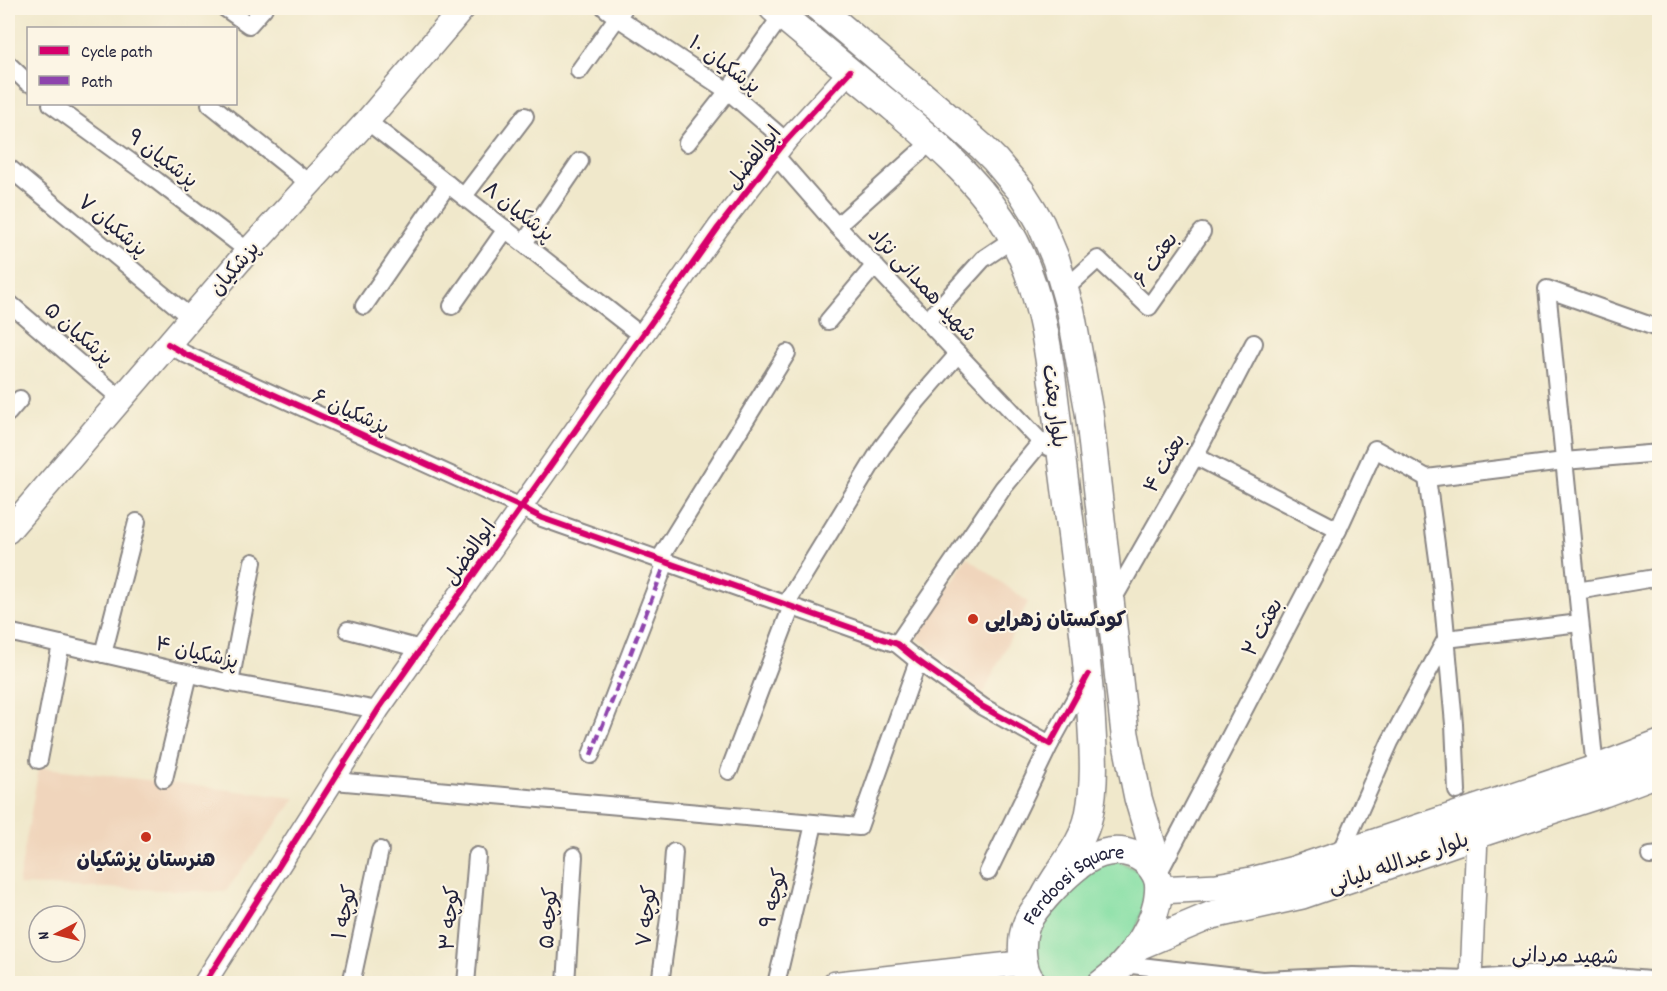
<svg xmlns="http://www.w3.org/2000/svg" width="1667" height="991" font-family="Dekko,'Playpen Sans Arabic',sans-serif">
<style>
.built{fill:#f0d5bc}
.green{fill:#85dfa4;stroke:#548070;stroke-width:1.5}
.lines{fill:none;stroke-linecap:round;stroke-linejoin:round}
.minor-casing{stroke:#898583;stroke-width:20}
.tertiary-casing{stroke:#898583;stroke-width:24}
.secondary-casing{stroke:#898583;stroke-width:27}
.primary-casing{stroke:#898583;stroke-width:30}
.minor{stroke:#fff;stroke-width:16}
.tertiary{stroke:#fff;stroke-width:21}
.secondary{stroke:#fff;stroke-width:24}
.primary{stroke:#fff;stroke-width:27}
.quiet{stroke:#8e44ad;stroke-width:4.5;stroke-dasharray:9 4.5;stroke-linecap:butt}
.cycleway-casing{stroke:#fcf5e5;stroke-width:10}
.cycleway{stroke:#d6006c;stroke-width:6}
.poi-dot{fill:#c8321e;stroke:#fcf5e5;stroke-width:2}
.labels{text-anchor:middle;stroke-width:4.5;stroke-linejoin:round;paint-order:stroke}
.street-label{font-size:21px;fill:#22223b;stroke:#fcf5e5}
.poi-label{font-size:21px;font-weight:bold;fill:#22223b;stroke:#fcf5e5;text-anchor:start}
</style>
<rect width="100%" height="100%" fill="#fcf5e5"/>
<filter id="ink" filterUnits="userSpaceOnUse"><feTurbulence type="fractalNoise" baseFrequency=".0167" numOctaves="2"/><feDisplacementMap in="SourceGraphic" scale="12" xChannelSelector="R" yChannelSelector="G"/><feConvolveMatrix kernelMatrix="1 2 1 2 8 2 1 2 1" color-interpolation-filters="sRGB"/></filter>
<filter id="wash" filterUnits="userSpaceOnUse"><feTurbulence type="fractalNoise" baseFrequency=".008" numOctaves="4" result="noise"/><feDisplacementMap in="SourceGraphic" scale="24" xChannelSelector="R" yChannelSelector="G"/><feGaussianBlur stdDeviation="1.35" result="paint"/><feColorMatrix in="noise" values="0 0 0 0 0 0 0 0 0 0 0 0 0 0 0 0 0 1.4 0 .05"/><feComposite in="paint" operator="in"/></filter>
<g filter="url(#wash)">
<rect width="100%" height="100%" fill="#f0e8cb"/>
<g class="built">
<path d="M967,557l61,45 -45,92 -67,-58z"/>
<path d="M39,767l257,31 -71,94 -207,-7z"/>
</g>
<path class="green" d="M1112,857l33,17 4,20 -14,39 -35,39 -14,11h-41l-15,-23 10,-45 24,-24z"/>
</g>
<g filter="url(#ink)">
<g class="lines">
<defs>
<g id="minor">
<path d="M225,8l24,17 15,-17"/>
<path d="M605,8l13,10 110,73 58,50"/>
<path d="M8,64l20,19"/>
<path d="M579,71l45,-63"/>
<path d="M51,104l106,77 91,70"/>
<path d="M210,104l100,80"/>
<path d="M367,121l275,215"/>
<path d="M687,143l41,-52 54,-76"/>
<path d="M775,155l62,71 204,216"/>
<path d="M8,167l183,151"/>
<path d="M464,196l61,-80"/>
<path d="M837,226l95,-85"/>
<path d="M524,243l56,-82"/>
<path d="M1065,289l33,-30 51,48 53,-75"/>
<path d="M8,302l113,97"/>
<path d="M364,306l84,-122"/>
<path d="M452,306l54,-77"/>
<path d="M828,321l47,-56"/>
<path d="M927,321l56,-62 30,-20"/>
<path d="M168,344l17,10 336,153 21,11 355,126 21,17 65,46 67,37 36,-65"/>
<path d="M8,413l12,-14"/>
<path d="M1195,456l143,74"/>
<path d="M1427,478l14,103 13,143 3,67"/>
<path d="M1427,478l137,-17 96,-8"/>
<path d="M659,560l128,-207"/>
<path d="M1577,591l83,-14"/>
<path d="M1111,603l84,-147 59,-113"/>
<path d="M786,604l96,-157 36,-47 40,-46"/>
<path d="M348,630l73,19"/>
<path d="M8,632l222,51 148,27"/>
<path d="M897,644l106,-156 38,-46 7,5"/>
<path d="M103,654l34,-132"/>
<path d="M230,683l23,-121"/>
<path d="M591,755l75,-193"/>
<path d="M39,760l22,-116"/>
<path d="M1595,769l-48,-480 113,40"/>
<path d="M729,771l63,-165"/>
<path d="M164,779l25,-105"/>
<path d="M334,781l525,46 59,-166"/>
<path d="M1340,855l50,-113 56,-103 134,-16"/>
<path d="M1650,856l10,-1"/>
<path d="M988,872l62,-128"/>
<path d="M1157,876l181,-346 37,-81 52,29"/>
<path d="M1123,964l139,16 91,-4 118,3 56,-4 56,-1 77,7"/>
<path d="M351,984l29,-134"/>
<path d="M466,984l11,-128"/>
<path d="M566,984l8,-128"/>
<path d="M660,984l9,-66 5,-66"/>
<path d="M776,984l38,-160"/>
</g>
<g id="tertiary">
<path d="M204,984l174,-274 340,-482 68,-87 64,-70"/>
<path d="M1469,984l2,-5 6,-144"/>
</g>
<g id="secondary">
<path d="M8,531l240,-280 119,-130 96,-113"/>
<path d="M834,984l190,-21"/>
</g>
<g id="primary">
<path d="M773,8c40,34 81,67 122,101 39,33 77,66 106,109 41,61 49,139 57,210 5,43 11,85 16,127 7,53 13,105 17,158 2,34 5,68 -2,102 -7,33 -32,55 -46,85"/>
<path d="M819,8l122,103 40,35 14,14 26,31 12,19 8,14 15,36 15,52 18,100 36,322 13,64 16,54v19"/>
<path d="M1159,890l58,-3 34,-6 43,-11 301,-101 65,-25"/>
<path d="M1136,947l76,-32 90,-20 185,-64 117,-38 56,-21"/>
<path id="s1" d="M1034,984c-14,-13 -14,-45 -7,-61 6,-14 18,-25 28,-36 20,-20 41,-40 70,-35 10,2 18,6 24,13 11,13 11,21 8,38 -6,30 -31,63 -56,81"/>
</g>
</defs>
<use href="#minor" class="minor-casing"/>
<use href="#tertiary" class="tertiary-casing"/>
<use href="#secondary" class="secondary-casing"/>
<use href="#primary" class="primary-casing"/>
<use href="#minor" class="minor"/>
<use href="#tertiary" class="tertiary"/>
<use href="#secondary" class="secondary"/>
<use href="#primary" class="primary"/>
<path class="quiet" d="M591,755l75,-193"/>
<defs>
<g id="cycleway">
<path d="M168,344l17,10 336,153 21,11 355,126 21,17 65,46 67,37 38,-69"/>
<path d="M204,984l174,-274 340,-482 68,-87 64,-70"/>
</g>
</defs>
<use href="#cycleway" class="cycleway-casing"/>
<use href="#cycleway" class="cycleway"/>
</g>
</g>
<g class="poi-dot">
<circle cx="973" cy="619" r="6"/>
<circle cx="146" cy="837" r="6"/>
</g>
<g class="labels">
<g class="street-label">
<text transform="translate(725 64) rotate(36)" y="7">پزشکیان ۱۰</text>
<text transform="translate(753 157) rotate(-51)" y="7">ابوالفضل</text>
<text transform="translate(163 158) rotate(37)" y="7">پزشکیان ۹</text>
<text transform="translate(519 211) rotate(38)" y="7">پزشکیان ۸</text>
<text transform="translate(113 225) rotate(40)" y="7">پزشکیان ۷</text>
<text transform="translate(1155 259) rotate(-55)" y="7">بعثت ۶</text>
<text transform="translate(234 268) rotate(-49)" y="7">پزشکیان</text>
<text transform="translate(923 284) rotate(47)" y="7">شهید همدانی نژاد</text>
<text transform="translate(79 333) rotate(41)" y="7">پزشکیان ۵</text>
<text transform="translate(1055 406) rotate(83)" y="7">بلوار بعثت</text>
<text transform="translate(351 411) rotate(24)" y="7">پزشکیان ۶</text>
<text transform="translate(1164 463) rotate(-61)" y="7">بعثت ۴</text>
<text transform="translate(469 552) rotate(-55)" y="7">ابوالفضل</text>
<text transform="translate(1262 627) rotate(-62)" y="7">بعثت ۲</text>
<text transform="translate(197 652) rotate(13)" y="7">پزشکیان ۴</text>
<text transform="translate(1398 862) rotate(-19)" y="7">بلوار عبدالله بلیانی</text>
<text dy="7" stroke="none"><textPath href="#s1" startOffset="128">Ferdoosi Square</textPath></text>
<text transform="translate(773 898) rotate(-77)" y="7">کوچه ۹</text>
<text transform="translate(344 912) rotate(-78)" y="7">کوچه ۱</text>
<text transform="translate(646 916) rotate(-84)" y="7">کوچه ۷</text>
<text transform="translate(449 918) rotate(-85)" y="7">کوچه ۳</text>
<text transform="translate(548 918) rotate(-86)" y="7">کوچه ۵</text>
<text transform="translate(1565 955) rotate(1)" y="7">شهید مردانی</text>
</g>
<g class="poi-label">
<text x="985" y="626">کودکستان زهرایی</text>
<text x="146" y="866" text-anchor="middle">هنرستان پزشکیان</text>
</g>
</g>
<rect width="1667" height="991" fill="none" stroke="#fcf5e5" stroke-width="30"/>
<rect x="27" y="27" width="210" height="78" fill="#fcf5e5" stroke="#a5a1a1" stroke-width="1.5"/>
<rect x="39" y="46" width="30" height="9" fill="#d6006c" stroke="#a5a1a1" stroke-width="1.5"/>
<text x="81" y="57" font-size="18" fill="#22223b">Cycle path</text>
<rect x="39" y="76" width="30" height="9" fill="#8e44ad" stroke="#a5a1a1" stroke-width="1.5"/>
<text x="81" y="87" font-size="18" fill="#22223b">Path</text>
<g transform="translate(57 934) rotate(263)"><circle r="28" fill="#fcf5e5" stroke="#a5a1a1" stroke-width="1.5"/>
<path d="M0-4.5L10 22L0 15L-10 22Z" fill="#c8321e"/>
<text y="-9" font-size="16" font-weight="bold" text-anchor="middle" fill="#22223b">N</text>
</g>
</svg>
